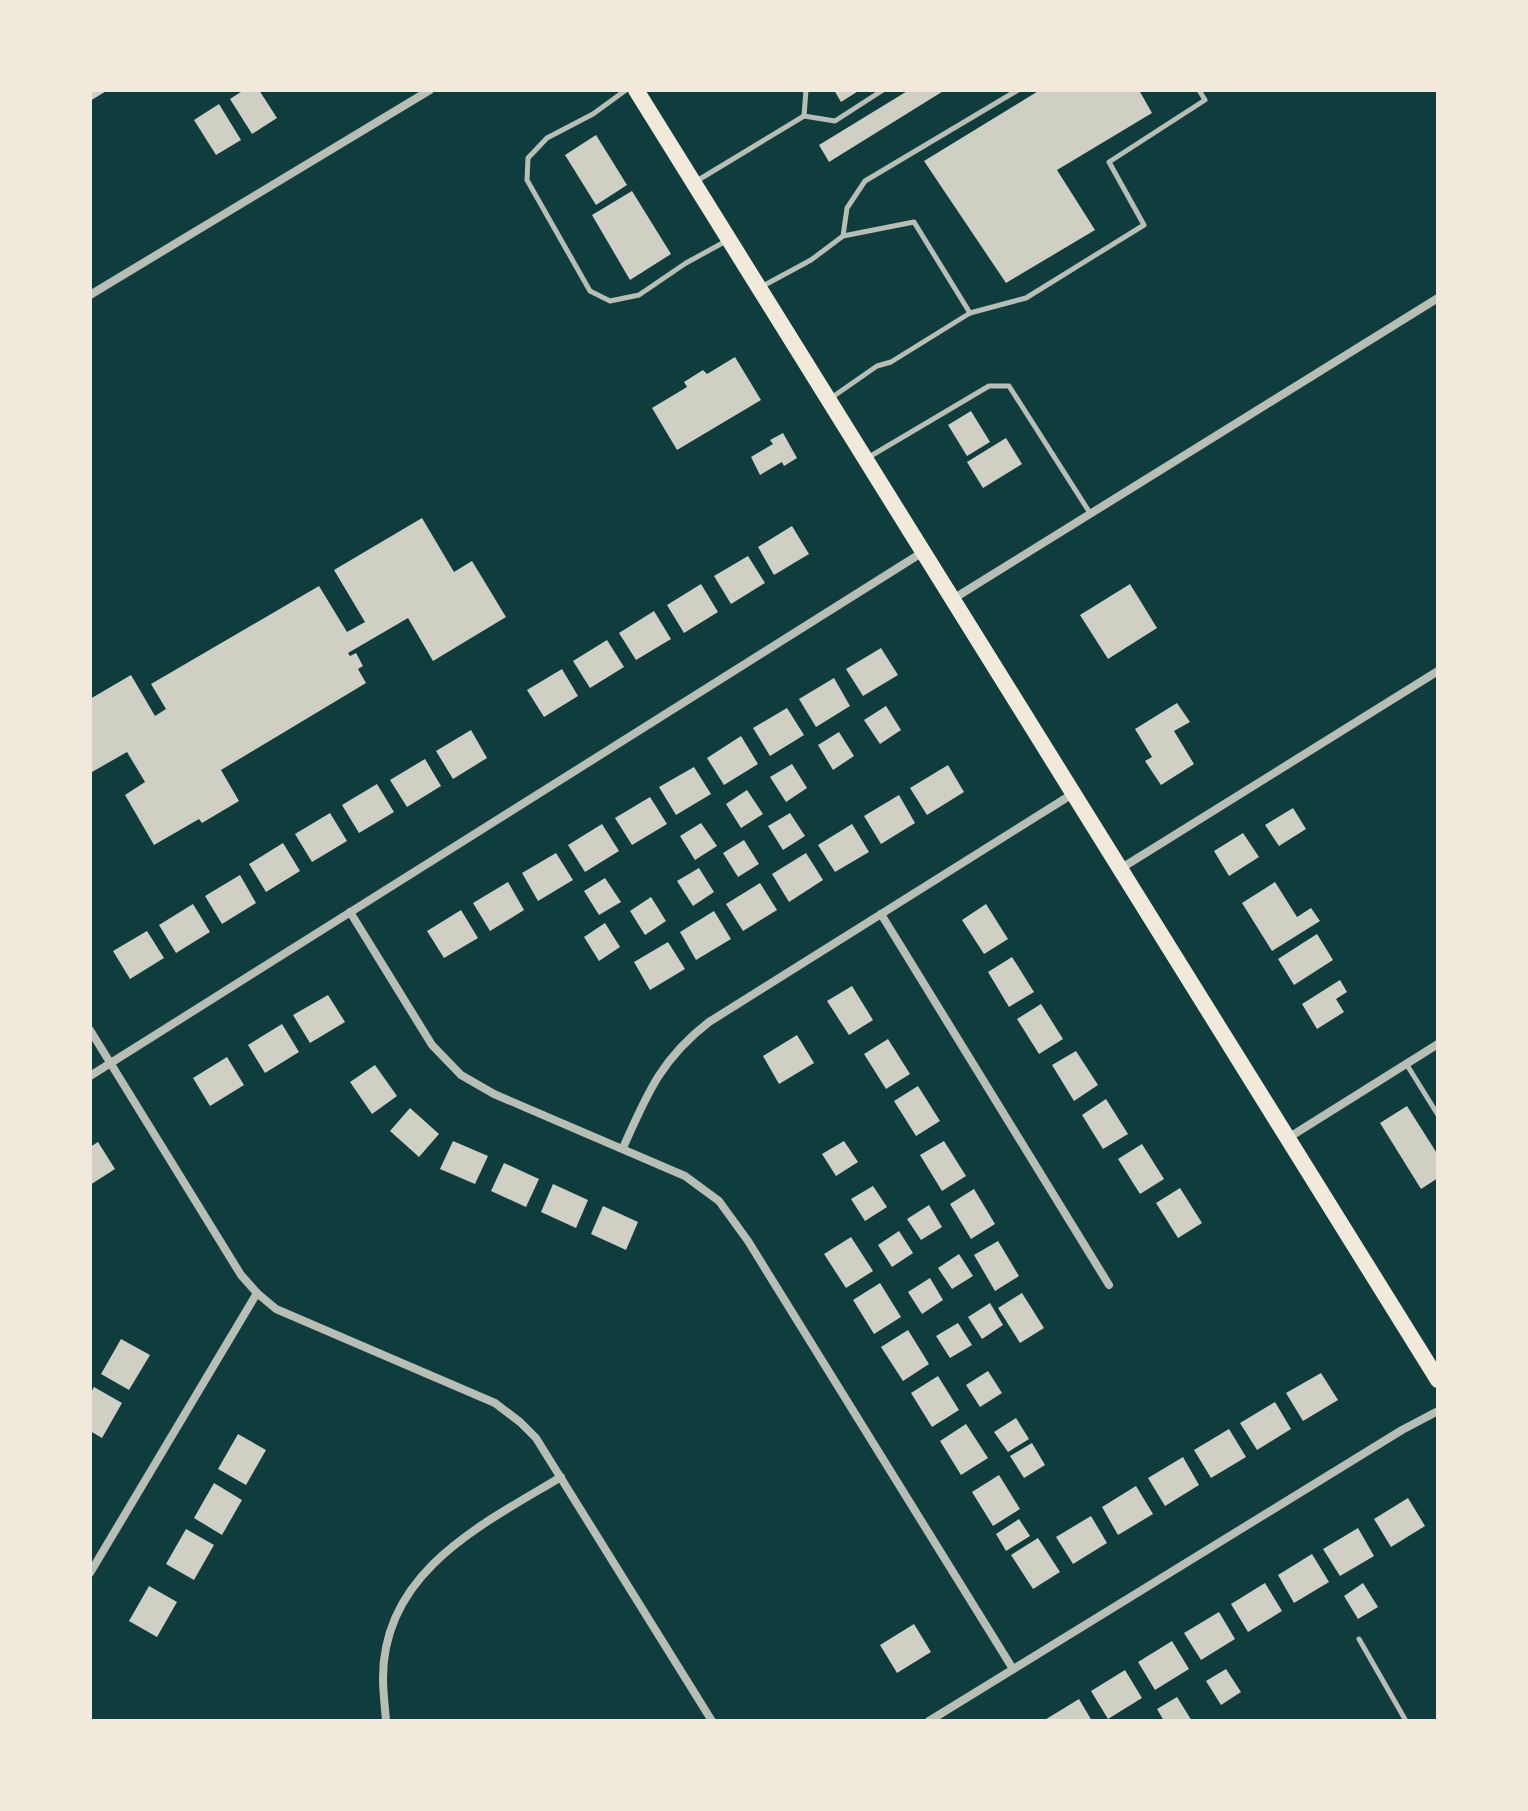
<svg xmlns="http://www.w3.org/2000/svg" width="1528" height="1811" font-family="'IBM Plex Sans',sans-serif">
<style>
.building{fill:#cfcfc3}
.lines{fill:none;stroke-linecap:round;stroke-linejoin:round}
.service{stroke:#b8beb3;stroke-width:5}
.minor{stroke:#b8beb3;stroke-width:8}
.secondary{stroke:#f1e9da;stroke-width:16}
</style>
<rect width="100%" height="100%" fill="#0f3d3e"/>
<g class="building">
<path d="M90,90h18l-18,11z"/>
<path d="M244,90h15l18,28 -25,16 -22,-35z"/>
<path d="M834,90h26l-19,12z"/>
<path d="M909,90h36l-116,72 -10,-17z"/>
<path d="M1040,90h99l13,23 -95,57 38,60 -89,53 -82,-122z"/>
<path d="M219,104l22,36 -25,15 -22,-35z"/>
<path d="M596,135l31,50 -31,20 -31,-50z"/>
<path d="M632,191l39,63 -41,26 -38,-65z"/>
<path d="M735,357l26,43 -84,50 -25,-42 35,-21 -3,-5 19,-12 4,4z"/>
<path d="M971,411l19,31 -23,14 -19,-31z"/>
<path d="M783,433l14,25 -13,8 -2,-4 -22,13 -9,-18 22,-13 -3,-4z"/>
<path d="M1006,438l16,26 -39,24 -16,-26z"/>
<path d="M422,518l32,54 18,-11 34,56 -73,44 -25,-43 -60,35 2,3 6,-3 7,13 -5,3 8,14 -145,87 18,31 -37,22 -3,-4 -45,26 -29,-50 20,-13 -18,-30 -35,20 -2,-3v-70l41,-24 24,41 11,-7 -15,-25 168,-98 28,46 18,-10 -31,-52z"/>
<path d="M792,526l17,28 -35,21 -16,-28z"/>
<path d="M748,556l17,27 -34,21 -17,-28z"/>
<path d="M701,584l17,28 -34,21 -17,-28z"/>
<path d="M1130,584l27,44 -49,31 -28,-44z"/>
<path d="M654,611l17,28 -35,21 -17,-27z"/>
<path d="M607,640l17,27 -34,21 -17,-27z"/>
<path d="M881,648l17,27 -35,21 -17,-27z"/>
<path d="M562,669l16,27 -34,21 -17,-27z"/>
<path d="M834,678l16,28 -34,21 -17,-28z"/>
<path d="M1177,703l13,19 -16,9 20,33 -33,21 -16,-24 7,-4 -17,-28z"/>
<path d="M886,706l15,24 -21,14 -16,-24z"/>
<path d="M787,708l17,27 -34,21 -17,-28z"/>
<path d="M471,730l16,28 -34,21 -17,-28z"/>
<path d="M839,732l15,24 -21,14 -15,-25z"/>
<path d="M741,736l17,28 -34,21 -17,-27z"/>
<path d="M425,759l16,27 -34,21 -17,-27z"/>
<path d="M792,764l15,24 -21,14 -16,-25z"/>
<path d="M948,765l16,27 -37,23 -17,-27z"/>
<path d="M694,767l17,27 -35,21 -17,-28z"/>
<path d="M377,784l17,28 -35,21 -17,-28z"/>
<path d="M747,790l16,24 -22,14 -15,-24z"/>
<path d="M899,795l16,28 -34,21 -17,-28z"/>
<path d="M650,797l17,27 -35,21 -17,-27z"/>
<path d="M1293,808l13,21 -27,17 -14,-21z"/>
<path d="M330,813l17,28 -35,21 -17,-28z"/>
<path d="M790,813l15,23 -22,14 -15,-24z"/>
<path d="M701,823l16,23 -22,14 -15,-24z"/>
<path d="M602,824l17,27 -34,21 -17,-27z"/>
<path d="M852,824l17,28 -34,20 -17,-27z"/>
<path d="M1243,833l16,24 -30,19 -15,-25z"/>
<path d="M744,840l15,24 -21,13 -15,-24z"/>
<path d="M283,843l17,28 -34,21 -17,-28z"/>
<path d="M556,853l17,27 -35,21 -16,-28z"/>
<path d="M806,853l17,27 -34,22 -17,-28z"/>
<path d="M699,868l15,24 -21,14 -16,-25z"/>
<path d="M240,875l16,28 -34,21 -17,-28z"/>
<path d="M605,878l16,24 -22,13 -15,-24z"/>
<path d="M508,882l16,28 -34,21 -17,-28z"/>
<path d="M1275,882l22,35 14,-9 9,13 -48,30 -30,-48z"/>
<path d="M760,883l17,27 -34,21 -17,-27z"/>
<path d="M651,897l15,24 -21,14 -15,-24z"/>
<path d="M193,904l17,28 -34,21 -17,-28z"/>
<path d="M986,904l22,35 -24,15 -22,-34z"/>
<path d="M461,910l17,28 -34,20 -17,-27z"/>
<path d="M714,911l17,28 -35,21 -16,-28z"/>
<path d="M605,923l15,24 -21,14 -15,-24z"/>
<path d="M147,931l17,27 -34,21 -17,-28z"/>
<path d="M1317,934l16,26 -39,25 -16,-26z"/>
<path d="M668,942l17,27 -35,21 -16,-28z"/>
<path d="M1012,957l22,35 -25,15 -21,-35z"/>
<path d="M1340,980l7,12 -11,7 8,13 -27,17 -15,-25z"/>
<path d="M852,986l21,34 -24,15 -22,-34z"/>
<path d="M328,995l17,27 -35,21 -17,-28z"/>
<path d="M1041,1004l22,35 -24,15 -22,-35z"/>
<path d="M282,1024l17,28 -34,21 -17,-28z"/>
<path d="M797,1035l17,28 -35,21 -16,-28z"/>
<path d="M888,1039l22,35 -24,15 -22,-35z"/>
<path d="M1076,1051l22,34 -24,16 -22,-36z"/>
<path d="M227,1057l17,28 -34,21 -17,-28z"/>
<path d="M375,1065l22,31 -25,18 -22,-32z"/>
<path d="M918,1086l22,35 -24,15 -22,-35z"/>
<path d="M1106,1099l22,35 -25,15 -21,-34z"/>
<path d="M1407,1106l31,49v23l-17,11 -41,-66z"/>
<path d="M410,1108l29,26 -20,23 -29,-26z"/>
<path d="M453,1141l35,15 -13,28 -35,-15z"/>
<path d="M844,1141l14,21 -22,14 -14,-22z"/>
<path d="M944,1141l22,35 -24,15 -22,-36z"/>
<path d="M98,1142l17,27 -25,16v-38z"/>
<path d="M1142,1144l22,35 -24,15 -22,-35z"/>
<path d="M504,1163l35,16 -13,28 -35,-16z"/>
<path d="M553,1184l35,16 -12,28 -35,-16z"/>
<path d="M873,1186l14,21 -22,14 -14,-22z"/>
<path d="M1180,1188l22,35 -24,15 -22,-35z"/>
<path d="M974,1189l21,35 -24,15 -21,-35z"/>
<path d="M929,1205l13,22 -21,13 -14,-21z"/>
<path d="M603,1206l35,16 -12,28 -35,-16z"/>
<path d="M899,1231l14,22 -21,14 -14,-22z"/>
<path d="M851,1237l22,34 -27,17 -22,-34z"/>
<path d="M998,1241l21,35 -24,15 -21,-36z"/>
<path d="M959,1254l14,22 -21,13 -14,-21z"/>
<path d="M930,1278l13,22 -21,14 -14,-22z"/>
<path d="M880,1283l21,34 -27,17 -21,-34z"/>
<path d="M1022,1293l22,35 -24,15 -22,-35z"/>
<path d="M990,1303l13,22 -21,14 -14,-22z"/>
<path d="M958,1323l14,22 -22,13 -14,-22z"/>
<path d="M908,1330l21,34 -26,17 -22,-34z"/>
<path d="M121,1339l29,16 -21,35 -28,-16z"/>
<path d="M988,1371l14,22 -22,14 -14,-22z"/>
<path d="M1321,1373l17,27 -35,21 -17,-28z"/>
<path d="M938,1376l21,34 -27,17 -21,-34z"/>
<path d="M94,1387l28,16 -20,35 -12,-7v-37z"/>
<path d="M1275,1402l16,27 -34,21 -17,-27z"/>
<path d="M1016,1418l13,21 -21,13 -14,-20z"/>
<path d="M966,1424l22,34 -27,17 -21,-34z"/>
<path d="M1229,1429l17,28 -35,21 -17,-28z"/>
<path d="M238,1434l28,16 -20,35 -28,-16z"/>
<path d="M1032,1443l13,22 -21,13 -14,-22z"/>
<path d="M1183,1457l16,28 -34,21 -17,-28z"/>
<path d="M999,1475l21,34 -27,17 -21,-34z"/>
<path d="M214,1483l28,17 -20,35 -28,-17z"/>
<path d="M1136,1486l17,28 -35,21 -16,-28z"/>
<path d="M1408,1498l17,28 -34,21 -17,-28z"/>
<path d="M1091,1516l16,27 -34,21 -17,-27z"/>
<path d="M1019,1519l11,17 -24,15 -10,-17z"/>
<path d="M1358,1528l16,28 -34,20 -17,-27z"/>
<path d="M186,1529l28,16 -20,35 -28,-16z"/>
<path d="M1038,1538l22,34 -27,17 -22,-34z"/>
<path d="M1312,1554l17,28 -35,21 -16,-28z"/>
<path d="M1265,1583l17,28 -34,21 -17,-28z"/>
<path d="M1363,1583l15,24 -20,12 -14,-23z"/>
<path d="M149,1586l28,16 -20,35 -28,-16z"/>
<path d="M1219,1612l16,27 -34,21 -17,-27z"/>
<path d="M914,1624l17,28 -34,21 -17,-28z"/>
<path d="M1172,1641l17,28 -34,21 -17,-28z"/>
<path d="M1226,1669l15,23 -20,13 -15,-24z"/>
<path d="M1125,1670l17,28 -34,21 -17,-28z"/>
<path d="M1177,1697l15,24h-28l-7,-12z"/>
<path d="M1079,1699l13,22h-49z"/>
</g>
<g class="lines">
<g class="service">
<path d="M626,90l-33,24 -46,24 -19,20 -1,22 63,111 20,10 29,-6 47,-32 42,-23"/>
<path d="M804,116l2,-26"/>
<path d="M695,182l109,-66 31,5 48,-31"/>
<path d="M843,236l4,-28 18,-27 153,-91"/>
<path d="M761,287l50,-27 32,-24 71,-14 56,91"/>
<path d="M831,398l46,-32 14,-4 79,-49 56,-15 118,-73 -35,-63 96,-62 -6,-10"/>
<path d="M869,457l120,-71h20l81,127"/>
<path d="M1407,1065l31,50"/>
<path d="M1359,1639l47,82"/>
</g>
<g class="minor">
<path d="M90,295l340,-205"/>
<path d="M953,599l485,-301"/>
<path d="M1120,869l318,-198"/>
<path d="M350,912l82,133 29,30 33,19 191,82 34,25 29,40 265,428"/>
<path d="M881,914l228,371"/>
<path d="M90,1030l151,245 16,18 19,16 219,94 25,19 16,16 176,283"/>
<path d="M90,1076l833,-524"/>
<path d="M1288,1138l150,-94"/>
<path d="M623,1148c24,-54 38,-89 86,-126l365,-229"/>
<path d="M90,1573l167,-280"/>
<path d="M386,1721c-1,-14 -3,-29 -3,-43 0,-107 100,-154 178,-201"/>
<path d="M929,1721l473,-291 36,-19"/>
</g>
<path class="secondary" d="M636,90l802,1290"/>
</g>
<rect width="1528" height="1811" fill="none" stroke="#f1e9da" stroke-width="184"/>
</svg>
